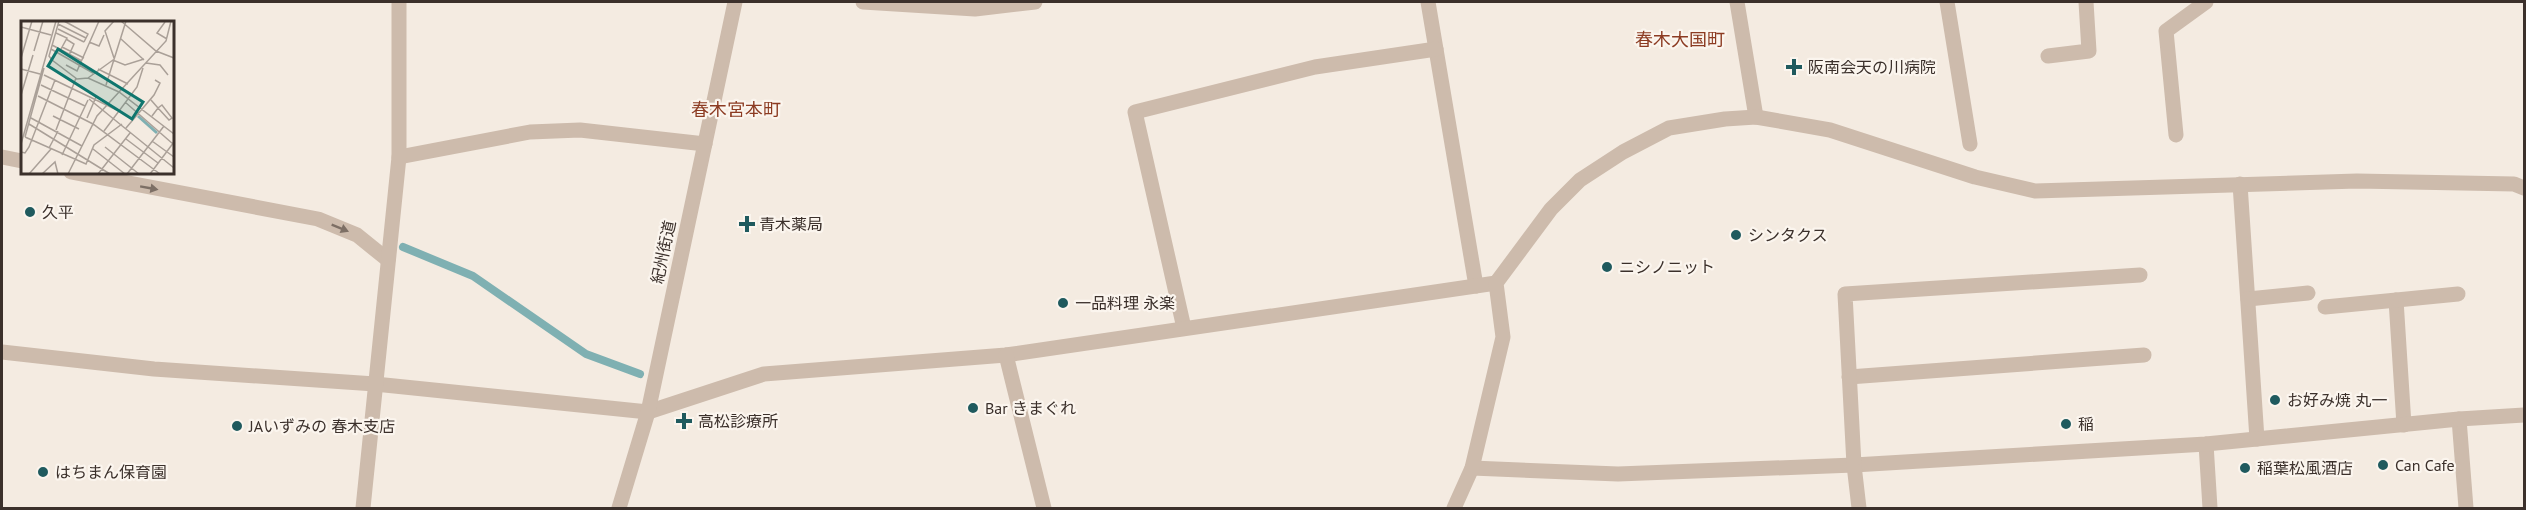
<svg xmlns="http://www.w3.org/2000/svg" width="2526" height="510" font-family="'PT Sans','Noto Sans JP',sans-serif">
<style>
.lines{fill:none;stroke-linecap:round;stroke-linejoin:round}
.stream{stroke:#7fb0b2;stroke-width:8}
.minor{stroke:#cdbbac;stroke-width:15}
.oneway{fill:#7d6f65}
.poi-dot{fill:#1f5a5e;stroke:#fbf5ee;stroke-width:2}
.labels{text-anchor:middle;stroke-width:4.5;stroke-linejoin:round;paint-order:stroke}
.poi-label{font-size:16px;fill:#3b302b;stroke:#fbf5ee;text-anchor:start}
.street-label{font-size:16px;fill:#3b302b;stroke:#fbf5ee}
.neighbourhood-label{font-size:18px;fill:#8c3b22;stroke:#fbf5ee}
.inset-river{fill:none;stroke:#7fb0b2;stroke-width:3}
.inset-road{fill:none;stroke:#aaa098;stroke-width:1.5}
.view{fill:#0f766e;fill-opacity:0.15;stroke:#0f766e;stroke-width:3}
.inset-edge{fill:none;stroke:#3b302b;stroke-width:3}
</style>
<rect width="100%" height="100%" fill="#f4ebe1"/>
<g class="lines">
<path class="stream" d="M403,247l70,29 113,78 54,20"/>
<g class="minor">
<path d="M863,2l112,7 60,-7"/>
<path d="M1428,2l48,284"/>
<path d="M1737,2l19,115"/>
<path d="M1947,2l23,142"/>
<path d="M2048,56l41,-5 -3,-49"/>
<path d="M2176,135l-10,-104 40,-29"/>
<path d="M2,157l20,4"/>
<path d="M399,157l131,-25 50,-2 125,14"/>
<path d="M71,172l247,47 39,16 31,25"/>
<path d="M2240,184l17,255"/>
<path d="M2248,299l60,-6"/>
<path d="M2396,300l8,125"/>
<path d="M2325,307l133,-13"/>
<path d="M1184,328l-49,-216 180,-45 121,-18"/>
<path d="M2,352l152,17 221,15 273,28 116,-38 242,-19 490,-72"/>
<path d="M1006,355l38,153"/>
<path d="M1849,377l295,-22"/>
<path d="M2459,419l7,89"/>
<path d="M2206,444l4,64"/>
<path d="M1472,468l146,6 236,-9 352,-21 253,-25 65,-4"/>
<path d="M363,508l36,-351v-155"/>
<path d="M619,508l29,-96 87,-410"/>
<path d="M1454,508l18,-40 31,-131 -7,-54 55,-74 29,-29 43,-28 46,-24 56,-9 31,-2 74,13 145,47 60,14 322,-10 157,3 10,4"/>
<path d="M1859,508l-5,-43 -9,-171 295,-19"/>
</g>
</g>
<defs><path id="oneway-solid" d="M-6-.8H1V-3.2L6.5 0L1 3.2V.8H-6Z" transform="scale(1.5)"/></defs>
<g class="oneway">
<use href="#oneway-solid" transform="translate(149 188) rotate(10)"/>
<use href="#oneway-solid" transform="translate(340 228) rotate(22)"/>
</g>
<g class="poi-dot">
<path d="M1791 58h6v6h6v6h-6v6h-6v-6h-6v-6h6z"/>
<circle cx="30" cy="212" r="6"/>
<path d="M744 215h6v6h6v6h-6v6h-6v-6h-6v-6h6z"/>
<circle cx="1736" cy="235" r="6"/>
<circle cx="1607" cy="267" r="6"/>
<circle cx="1063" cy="303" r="6"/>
<circle cx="2275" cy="400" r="6"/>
<circle cx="973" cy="408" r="6"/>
<path d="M681 412h6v6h6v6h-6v6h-6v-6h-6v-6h6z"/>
<circle cx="2066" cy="424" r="6"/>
<circle cx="237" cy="426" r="6"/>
<circle cx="2383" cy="465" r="6"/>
<circle cx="2245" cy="468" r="6"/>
<circle cx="43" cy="472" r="6"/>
</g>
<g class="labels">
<g class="poi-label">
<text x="1808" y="73">阪南会天の川病院</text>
<text x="42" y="218">久平</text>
<text x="759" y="230">青木薬局</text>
<text x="1748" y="241">シンタクス</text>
<text x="1619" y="273">ニシノニット</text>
<text x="1075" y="309">一品料理 永楽</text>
<text x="2287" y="406">お好み焼 丸一</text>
<text x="985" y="414">Bar きまぐれ</text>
<text x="698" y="427">高松診療所</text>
<text x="2078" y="430">稲</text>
<text x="249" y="432">JAいずみの 春木支店</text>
<text x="2395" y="471">Can Cafe</text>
<text x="2257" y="474">稲葉松風酒店</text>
<text x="55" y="478">はちまん保育園</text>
</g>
<g class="street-label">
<text transform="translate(663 252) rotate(-78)" y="6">紀州街道</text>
</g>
<g class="neighbourhood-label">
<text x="1680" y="46">春木大国町</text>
<text x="736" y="116">春木宮本町</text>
</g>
</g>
<g transform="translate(21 21)">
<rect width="153" height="153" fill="#f4ebe1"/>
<path class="inset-river" d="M117,95l19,17"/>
<path class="inset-road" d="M38,0l-10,35 3,4 25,19 11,-1 31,14 55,42M43,0l24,13 -4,8M100,0l35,30 18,7M144,1l-8,11 10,6M37,3l28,14M0,6l30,8M37,8l26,13M35,12l11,5 -6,11M45,18l8,5 -5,11M100,18l23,21M68,21l10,4 5,-11M31,24l30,16M41,26l22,11M30,28l42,24M13,30l9,-30M0,37l11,-37M93,37l-9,-27 9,-10M125,42l14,2 8,10M45,44l11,6 22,-50M0,48l19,5M77,48l30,15M23,54l75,36M67,57l25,-18 12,5 19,-6M20,64l44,21M85,64l20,-64M0,74l12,-40M17,75l55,28 67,50M68,78l85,69M130,79l7,8 11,12 3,-2 -10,-13 -4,3 -6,8M104,81l48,42M32,95l26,13M10,97l51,28M66,97l9,-21M8,103l81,50M105,107l28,-33 6,-12 -5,-3M35,109l20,-52M83,110l33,-44 6,-19M4,116l61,27 8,-19 28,-21M4,116l19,-69M105,118l32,24M131,120l22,16M0,123l35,-123M84,126l34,27M28,127l9,-17M72,128l32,25M0,131l4,1 4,-6 26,-67M41,134l26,-55M8,153l22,-25M21,153l13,-12 3,12M47,153l29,-58 69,-75 5,-20M77,153l32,-41M106,153l37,-48M129,153l24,-32"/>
<path class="view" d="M37,28l85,53 -11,17 -84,-53z"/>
<rect width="153" height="153" class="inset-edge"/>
</g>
<rect width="2526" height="510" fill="none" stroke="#3b302b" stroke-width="6"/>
</svg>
